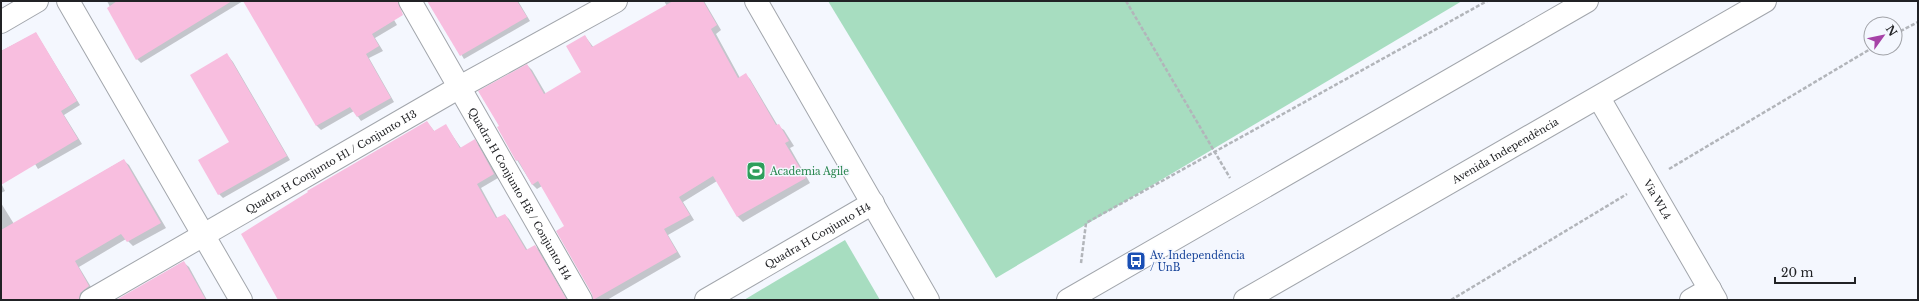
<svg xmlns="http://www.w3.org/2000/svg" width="1919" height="301" font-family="'Libre Baskerville',serif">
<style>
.green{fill:#a7ddc0}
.shadow{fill:#0003}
.building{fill:#f8bedf}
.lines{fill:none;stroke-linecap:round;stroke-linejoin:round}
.minor-casing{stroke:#a2a6ac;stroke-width:24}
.tertiary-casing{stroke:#a2a6ac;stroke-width:24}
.primary-casing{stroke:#a2a6ac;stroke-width:24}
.path{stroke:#b2b5ba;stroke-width:2.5;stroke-dasharray:4 2;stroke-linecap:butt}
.minor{stroke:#fff;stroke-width:22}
.tertiary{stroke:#fff;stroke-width:22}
.primary{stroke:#fff;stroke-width:22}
.labels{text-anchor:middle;stroke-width:3;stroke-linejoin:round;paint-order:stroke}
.street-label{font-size:10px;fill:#212225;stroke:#f4f7fe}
.leisure-label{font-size:10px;fill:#27864d;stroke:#f4f7fe;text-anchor:start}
.transit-label{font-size:10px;fill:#164399;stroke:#f4f7fe;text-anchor:start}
</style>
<rect width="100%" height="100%" fill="#f4f7fe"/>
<g class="green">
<path d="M828,1h634l-466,277z"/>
<path d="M845,240l35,60h-136z"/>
</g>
<g class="shadow">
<path d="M107,1h136l-102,62 -4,-4z"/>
<path d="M244,1h139l14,24 -22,13 8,13 -14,7 25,44 -33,19 -7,-10 -33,19 -4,-4z"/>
<path d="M429,1h89l12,20 -66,38z"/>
<path d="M664,1h40l17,29 -5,4 24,44 5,-4 5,5 28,47 6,4 10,16 -4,2 20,35 -67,39 -5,-5 -21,-36 -34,21 11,18 -26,15 13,22 -74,43h-12l-30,-74 -23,-40 -5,3 -5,-5 -15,-24 -17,-33 27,-62 5,5 14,24 37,-21 2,-37 9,12 73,-42z"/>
<path d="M36,33l44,72 -16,10 18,29 -44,25 -37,-62v-56z"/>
<path d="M229,57l4,5 57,98 -67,38 -4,-4 12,-52z"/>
<path d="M427,122l8,10 11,-6 15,22 14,-7 4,4 19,33 -17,10 17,31 7,-4 4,4 19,32 7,-5 4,4 28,50h-287z"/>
<path d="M123,160l6,5 37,63 -33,18 -7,-7 -47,28 15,25 -9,8h-84v-97l13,21z"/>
<path d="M1,183l4,8 -4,2z"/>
<path d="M183,262l6,5 18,33h-89z"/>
</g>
<g class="building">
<path d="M117,1h115l-96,59 -29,-52z"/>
<path d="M243,1h155l5,14 -31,19 7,12 -13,8 25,44 -34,19 -7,-10 -34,19z"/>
<path d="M427,1h90l10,16 -67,39z"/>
<path d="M673,1h30l14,24 -6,4 27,49 8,-5 30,52 3,-1 10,17 -4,2 21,35 -69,39 -24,-41 -34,21 11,18 -26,14 13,23 -84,48 -1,-6 -36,-63 8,-5 -26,-45 -6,4 -14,-25 -2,1 -19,-34 2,-1 -21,-35 49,-27 17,30 37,-22 -15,-26 19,-11 7,12z"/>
<path d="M36,32l41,69 -16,10 17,28 -77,46v-134z"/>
<path d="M227,53l60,103 -69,39 -20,-35 31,-18 -39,-67z"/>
<path d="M427,121l7,10 12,-7 14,24 15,-9 19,35 -17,10 19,34 9,-4 21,36 9,-5 32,55h-289l-37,-66 67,-42 -1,-1z"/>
<path d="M124,159l37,64 -34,19 -6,-8 -46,27 14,25 -9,7 -1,7h-78v-70z"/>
<path d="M184,261l22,39h-90z"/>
</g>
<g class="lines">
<defs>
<g id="minor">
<path d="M68,1l173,299"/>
<path id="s1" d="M410,1l171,299"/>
<path d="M756,1l172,299"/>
<path d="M1,22l36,-21"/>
<path id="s2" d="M91,300l367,-212 158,-87"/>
<path id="s3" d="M706,300l167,-97"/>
<path d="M1691,300l19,-11"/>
</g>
<g id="tertiary">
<path id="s4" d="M1599,98l117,202"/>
</g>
<g id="primary">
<path d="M1068,300l519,-299"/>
<path id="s5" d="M1245,300l520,-299"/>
</g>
</defs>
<use href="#minor" class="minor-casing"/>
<use href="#tertiary" class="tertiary-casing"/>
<use href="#primary" class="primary-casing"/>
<g class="path">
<path d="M1126,1l104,177"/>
<path d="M1895,34l23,-12"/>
<path d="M1669,169l203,-121"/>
<path d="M1081,263l5,-40 401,-222"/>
<path d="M1451,300l176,-106"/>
</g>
<use href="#minor" class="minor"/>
<use href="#tertiary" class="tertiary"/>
<use href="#primary" class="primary"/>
</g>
<defs>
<symbol id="stadium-square" viewBox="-11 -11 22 22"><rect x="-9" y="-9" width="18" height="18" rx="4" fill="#2e9e5b" stroke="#f4f7fe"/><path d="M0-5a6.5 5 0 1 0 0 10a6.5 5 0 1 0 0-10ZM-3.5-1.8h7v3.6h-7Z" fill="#fff"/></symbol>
<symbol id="bus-square" viewBox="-11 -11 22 22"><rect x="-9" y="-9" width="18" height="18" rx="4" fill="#1a4fb4" stroke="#f4f7fe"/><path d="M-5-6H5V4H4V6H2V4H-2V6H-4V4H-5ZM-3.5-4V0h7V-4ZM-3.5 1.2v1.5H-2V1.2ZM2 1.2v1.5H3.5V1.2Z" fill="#fff"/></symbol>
</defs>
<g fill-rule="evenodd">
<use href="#stadium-square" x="745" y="160" width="22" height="22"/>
<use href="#bus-square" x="1125" y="250" width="22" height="22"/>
</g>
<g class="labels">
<g class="street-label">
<text dy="4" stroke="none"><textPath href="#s5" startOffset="300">Avenida Independência</textPath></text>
<text dy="4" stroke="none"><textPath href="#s2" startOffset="277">Quadra H Conjunto H1 / Conjunto H3</textPath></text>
<text dy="4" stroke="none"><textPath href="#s1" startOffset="222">Quadra H Conjunto H3 / Conjunto H4</textPath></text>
<text dy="4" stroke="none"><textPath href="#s4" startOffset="117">Via WL4</textPath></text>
<text dy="4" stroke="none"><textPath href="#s3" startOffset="129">Quadra H Conjunto H4</textPath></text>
</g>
<g class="leisure-label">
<text x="770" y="175">Academia Agile</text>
</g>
<g class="transit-label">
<text x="1150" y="259">Av. Independência<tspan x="1150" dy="12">/ UnB</tspan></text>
</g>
</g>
<rect width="1919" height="301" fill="none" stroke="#212225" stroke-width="4"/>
<g transform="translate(1883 36) rotate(57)"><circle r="19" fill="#f4f7fe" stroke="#a0a2a7"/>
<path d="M0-3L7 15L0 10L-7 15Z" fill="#a642a7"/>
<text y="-6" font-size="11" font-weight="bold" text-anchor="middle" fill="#212225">N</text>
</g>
<path d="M1775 277v6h80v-6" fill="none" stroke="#212225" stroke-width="2"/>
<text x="1781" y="277" font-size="12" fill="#212225" stroke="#f4f7fe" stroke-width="3" paint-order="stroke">20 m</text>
</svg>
